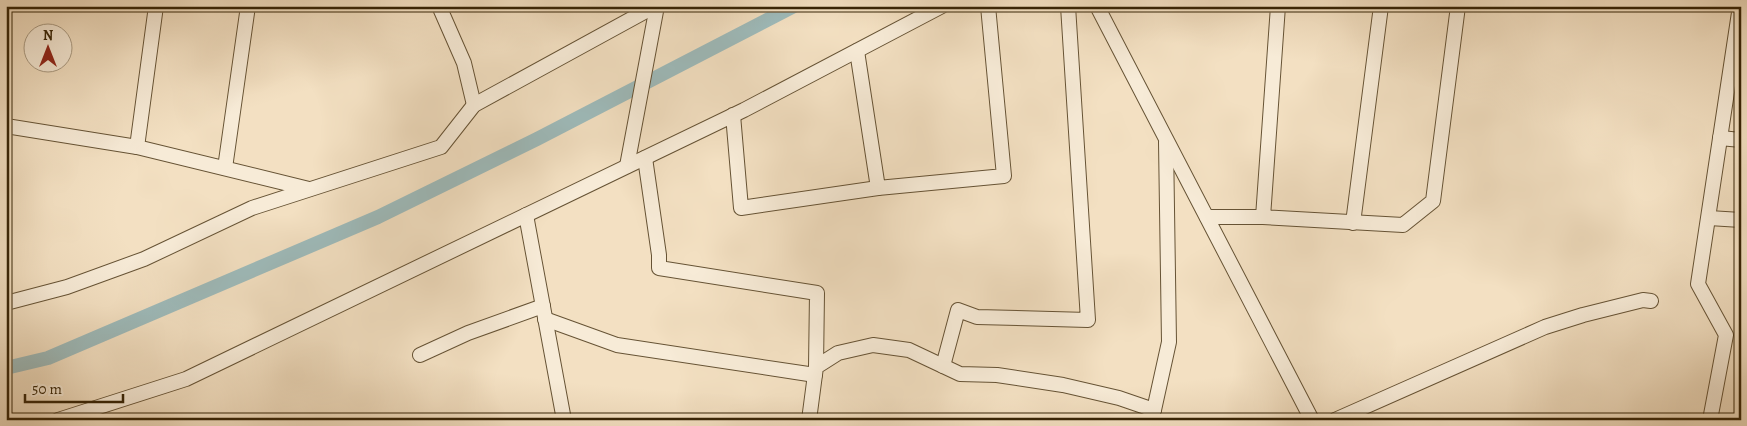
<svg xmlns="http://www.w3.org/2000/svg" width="1747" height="426" font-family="Alegreya,serif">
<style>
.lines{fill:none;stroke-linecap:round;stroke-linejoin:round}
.canal{stroke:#9ebbbb;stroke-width:14}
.street-casing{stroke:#665335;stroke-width:16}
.street{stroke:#f7ebd7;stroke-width:14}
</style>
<rect width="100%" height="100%" fill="#f3e0c2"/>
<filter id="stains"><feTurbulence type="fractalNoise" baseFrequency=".004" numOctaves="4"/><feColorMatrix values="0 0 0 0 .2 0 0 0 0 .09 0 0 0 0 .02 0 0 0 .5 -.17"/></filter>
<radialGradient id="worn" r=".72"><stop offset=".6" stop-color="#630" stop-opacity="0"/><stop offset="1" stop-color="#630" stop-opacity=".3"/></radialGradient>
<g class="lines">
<path class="canal" d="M6,368l42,-10 330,-141 159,-78 257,-133"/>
<defs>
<g id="street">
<path d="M439,6l25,57 10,42"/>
<path d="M1097,6l215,414"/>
<path d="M1278,6l-15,211 140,8 30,-24 25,-195"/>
<path d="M857,51l21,137 126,-12 -16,-170"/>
<path d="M733,115l8,93 137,-20"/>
<path d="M6,126l131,21 172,42"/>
<path d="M1720,138l21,2"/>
<path d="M137,147l19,-141"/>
<path d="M645,158l14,97v13l158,25 -1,74"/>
<path d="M627,166l30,-160"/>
<path d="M225,168l23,-162"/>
<path d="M526,215l38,205"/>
<path d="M1207,217h56"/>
<path d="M1709,218l32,2"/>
<path d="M1353,223l28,-217"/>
<path d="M6,303l61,-16 77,-28 108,-51 189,-61 33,-42 181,-99"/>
<path d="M545,319l72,26 198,30"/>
<path d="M420,355l48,-22 75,-27"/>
<path d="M943,366l15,-56 19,7 111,3 -20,-314"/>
<path d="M1154,410l15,-68 -3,-200"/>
<path d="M58,420l128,-41 558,-269 198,-104"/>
<path d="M809,420l7,-53 22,-14 35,-8 36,5 51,24 37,1 66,10 56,13 35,12 -6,10"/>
<path d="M1335,420l210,-93 38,-12 60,-15 8,1"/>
<path d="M1710,420l16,-85 -28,-51 42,-278"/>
</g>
</defs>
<use href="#street" class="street-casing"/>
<use href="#street" class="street"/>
</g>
<rect width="1747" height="426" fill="none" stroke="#f3e0c2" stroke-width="25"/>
<rect x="8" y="8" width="1732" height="411" fill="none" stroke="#372406" stroke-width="2.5"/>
<rect x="12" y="12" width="1722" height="401" fill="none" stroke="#372406"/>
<g transform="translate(48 48)"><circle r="24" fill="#f7ebd7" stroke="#aa9b83"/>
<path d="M0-4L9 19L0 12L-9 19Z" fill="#8f2418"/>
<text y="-8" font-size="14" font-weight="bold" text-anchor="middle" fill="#372406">N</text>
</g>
<path d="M25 394v8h98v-8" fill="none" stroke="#372406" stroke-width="2.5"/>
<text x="32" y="394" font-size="15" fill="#372406" stroke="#f7ebd7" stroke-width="4" paint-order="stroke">50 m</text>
<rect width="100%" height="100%" filter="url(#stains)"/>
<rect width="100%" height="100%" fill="url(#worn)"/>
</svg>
